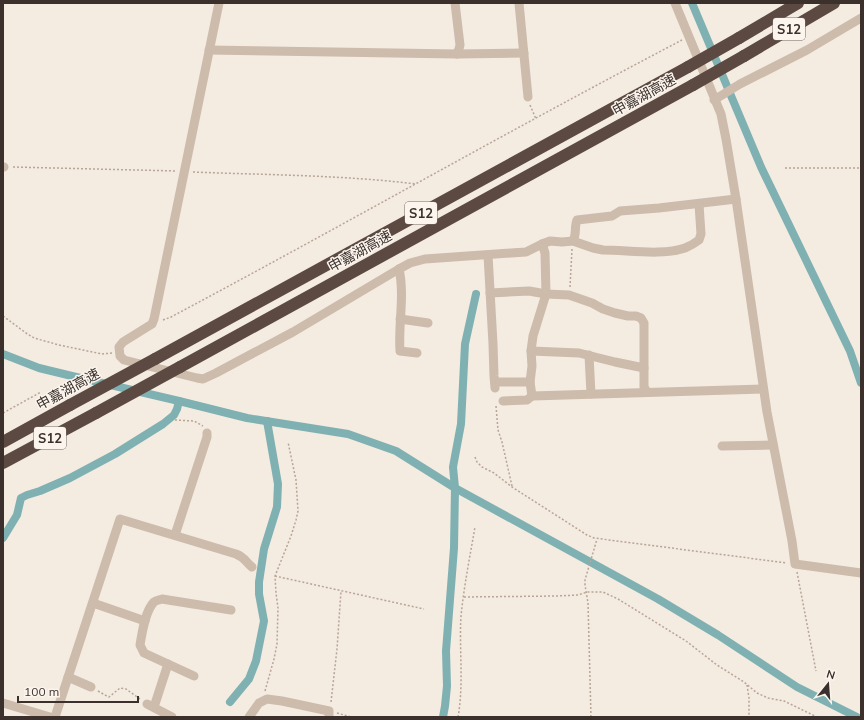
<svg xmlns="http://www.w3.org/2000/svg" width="864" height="720" font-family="Mulish,'Noto Sans SC',sans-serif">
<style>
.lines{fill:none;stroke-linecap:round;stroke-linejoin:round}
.canal{stroke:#7fb0b2;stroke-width:8}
.path{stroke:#b9a596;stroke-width:1.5;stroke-dasharray:2 2;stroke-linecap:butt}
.minor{stroke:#cdbbac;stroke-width:9}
.highway{stroke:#5c4a42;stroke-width:12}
.highway-bridge{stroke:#5c4a42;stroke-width:12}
.labels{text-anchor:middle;stroke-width:3;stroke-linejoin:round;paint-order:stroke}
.shield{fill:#fbf5ee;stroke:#756b66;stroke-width:1}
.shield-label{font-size:13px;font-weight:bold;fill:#3b302b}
.street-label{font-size:14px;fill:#3b302b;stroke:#fbf5ee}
</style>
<rect width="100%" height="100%" fill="#f4ebe1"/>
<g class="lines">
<g class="canal">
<path d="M692,3l69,164 89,184 11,32"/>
<path d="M3,354l36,14 33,8 107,25 68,17 101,16 48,17 59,37 203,111 60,36 79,52 60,30"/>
<path d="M3,538l14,-23 4,-17 6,-3 13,-4 30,-13 45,-24 48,-30 11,-9 3,-6 2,-8"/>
<path d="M230,702l19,-23 7,-18 8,-40 -5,-27v-12l5,-33 13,-42 1,-23 -11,-63"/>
<path d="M443,717l2,-11 2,-20 -1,-35 8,-103 1,-60 -2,-21 8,-43 4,-80 11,-50"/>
</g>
<g class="path">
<path d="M530,105l6,14"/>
<path d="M13,167l164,4"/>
<path d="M785,168h76"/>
<path d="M193,172c74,3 149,3 223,12"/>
<path d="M570,287l2,-38"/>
<path d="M3,316l23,17 8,5 25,7 43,9 10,-1"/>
<path d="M163,320l8,-3c171,-91 339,-187 511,-277"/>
<path d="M496,406l2,24 4,12 10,44"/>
<path d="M3,413l38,-21"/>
<path d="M175,420l19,1 9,5"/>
<path d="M475,457l2,5 5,5 12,6 18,14 75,48 7,3 193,25"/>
<path d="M797,572l19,99"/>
<path d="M275,576l149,33"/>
<path d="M464,597l93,-1 21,-1 9,-3h16l15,7 68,42 31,24 27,17 13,11 11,5 16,3 33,16"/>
<path d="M747,685l2,13v19"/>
<path d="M98,691l7,4 4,2 11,-9 6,1 14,10"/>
<path d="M265,691l9,-32 3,-15 1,-36 -2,-15 -1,-17 16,-40 5,-16 2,-9 -2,-31 -8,-38"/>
<path d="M331,702l6,-53 4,-58"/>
<path d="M337,713l14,4"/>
<path d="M458,717c6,-33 1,-68 3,-101 3,-30 9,-60 14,-89"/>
<path d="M591,717l-3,-114 -3,-18v-5l12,-41"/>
</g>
<g class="minor">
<path d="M219,3l-65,316 -2,5 -29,18 -4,5 1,9 4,4 73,18 6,1 13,-6 77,-41 106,-63 11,-6 15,-4 86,-6 15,-1 16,-8 8,-3 12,1 11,-1c4,-7 1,-14 4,-21l35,-4 8,-5 39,-3 77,-9"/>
<path d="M455,3l5,42 -1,4 -2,5"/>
<path d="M519,3l9,94"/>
<path d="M675,3l46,111 5,25 10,60 31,213 25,129 3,23 66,9"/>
<path d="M209,50l248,4 67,-1"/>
<path d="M714,100l26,-16 67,-34 54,-32"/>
<path d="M3,167h1"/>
<path d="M573,241l20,7 10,2c25,0 59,6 82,-2 5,-2 10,-5 14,-8l2,-6 -2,-30"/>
<path d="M488,255l5,89 1,32 1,12"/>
<path d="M399,269c6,27 -1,55 1,82l17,2"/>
<path d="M490,293l39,-2 17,3 23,1 23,8 11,6 12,4 13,3h8l5,2 3,5v64l3,5"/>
<path d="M400,319l28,4"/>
<path d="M531,351l48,2 36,9 29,6"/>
<path d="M589,355l2,39"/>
<path d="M495,382h35"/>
<path d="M532,396l-2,-14 2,-16 -1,-15 2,-15 13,-42 -1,-41 -3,-9"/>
<path d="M503,401l24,-1 5,-4 231,-7"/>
<path d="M722,446l51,-1"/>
<path d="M175,535l32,-98v-4"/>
<path d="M93,603l52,18"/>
<path d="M194,676l-50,-23 -4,-8c2,-12 5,-34 14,-43 2,-2 6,-2 8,-3l69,11"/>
<path d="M68,677l23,10"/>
<path d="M3,703l47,14"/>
<path d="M147,704l25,13"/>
<path d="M154,707l14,-43"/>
<path d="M55,717l65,-198 116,35c10,4 9,8 16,13"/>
<path d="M249,717l10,-14 8,-4 15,2 47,10v6"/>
</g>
<g class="highway">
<path d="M739,38l59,-35"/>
<path d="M744,56l90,-53"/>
<path d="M155,359l533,-292"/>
<path d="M180,367l513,-282"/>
<path d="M3,442l67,-37"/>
<path d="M3,463l93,-50"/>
</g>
<g class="highway-bridge">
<path d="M688,67l51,-29"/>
<path d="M693,85l51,-29"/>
<path d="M70,405l85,-46"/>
<path d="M96,413l84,-46"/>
</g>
</g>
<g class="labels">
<g class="shield">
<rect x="773" y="18" width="32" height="22" rx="3"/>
<rect x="405" y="202" width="32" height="22" rx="3"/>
<rect x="34" y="427" width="32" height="22" rx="3"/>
</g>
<g class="shield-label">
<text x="789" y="34">S12</text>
<text x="421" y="218">S12</text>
<text x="50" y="443">S12</text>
</g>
<g class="street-label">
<text transform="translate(644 95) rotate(-29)" y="5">申嘉湖高速</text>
<text transform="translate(360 251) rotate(-29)" y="5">申嘉湖高速</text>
<text transform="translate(68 389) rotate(-29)" y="5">申嘉湖高速</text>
</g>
</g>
<rect width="864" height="720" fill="none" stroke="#3b302b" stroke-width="8"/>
<g transform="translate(828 684) rotate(17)" stroke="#fbf5ee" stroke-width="3" paint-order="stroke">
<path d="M0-3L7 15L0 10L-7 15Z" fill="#3b302b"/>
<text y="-6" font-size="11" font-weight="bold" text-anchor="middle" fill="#3b302b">N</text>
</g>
<path d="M18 696v6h120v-6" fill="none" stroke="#3b302b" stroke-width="2"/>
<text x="24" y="696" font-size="12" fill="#3b302b" stroke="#fbf5ee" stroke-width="3" paint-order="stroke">100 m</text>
</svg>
